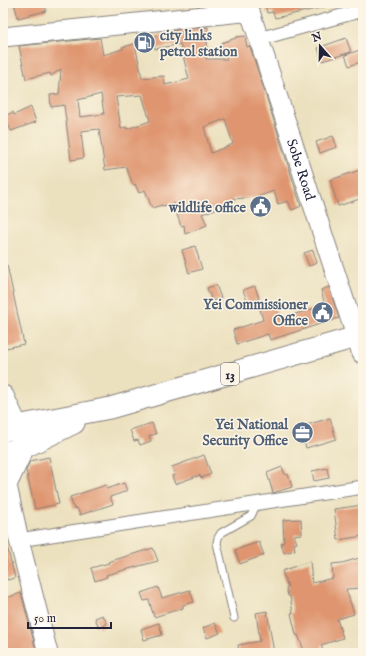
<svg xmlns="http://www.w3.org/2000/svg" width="366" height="656" font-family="'IM FELL English',serif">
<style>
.built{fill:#e7d4b7}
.building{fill:#df9570;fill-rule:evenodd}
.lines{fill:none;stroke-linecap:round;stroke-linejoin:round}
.lane-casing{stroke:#87827d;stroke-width:9}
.street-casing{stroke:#87827d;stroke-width:15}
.secondary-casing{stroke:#87827d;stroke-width:21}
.primary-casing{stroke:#87827d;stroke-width:23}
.lane{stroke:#fff;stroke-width:7}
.street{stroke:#fff;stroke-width:13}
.secondary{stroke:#fff;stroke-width:19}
.primary{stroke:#fff;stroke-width:21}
.labels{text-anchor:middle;stroke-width:3;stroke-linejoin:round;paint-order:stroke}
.shield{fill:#fcf5e5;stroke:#63616e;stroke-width:1}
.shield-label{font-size:13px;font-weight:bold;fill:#22223b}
.service-label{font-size:14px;font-weight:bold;fill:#4e5e75;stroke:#fcf5e5;text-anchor:end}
.street-label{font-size:14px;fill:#22223b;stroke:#fcf5e5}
</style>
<rect width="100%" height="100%" fill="#fcf5e5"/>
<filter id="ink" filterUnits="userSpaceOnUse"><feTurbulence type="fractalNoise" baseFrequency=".025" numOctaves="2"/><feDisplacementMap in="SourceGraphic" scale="8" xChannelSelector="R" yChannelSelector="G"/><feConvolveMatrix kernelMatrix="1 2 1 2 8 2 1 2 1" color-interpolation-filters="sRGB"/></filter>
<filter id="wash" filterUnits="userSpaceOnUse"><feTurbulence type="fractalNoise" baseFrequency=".012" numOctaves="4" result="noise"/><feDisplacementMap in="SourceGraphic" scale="16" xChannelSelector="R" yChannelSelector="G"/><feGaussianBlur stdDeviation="0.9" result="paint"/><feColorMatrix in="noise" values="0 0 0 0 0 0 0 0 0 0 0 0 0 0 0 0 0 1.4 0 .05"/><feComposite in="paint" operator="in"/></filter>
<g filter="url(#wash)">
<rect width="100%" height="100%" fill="#ece1bf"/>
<path class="built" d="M6,3h6l4,13 -13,3v-15z"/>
<g id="blocks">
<g class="building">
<path d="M14,3h31l1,8 -28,7z"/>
<path d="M265,3h60v4l-50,11 -2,-6 -6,1z"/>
<path d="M208,27l-2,32h21l-6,-16 15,-5v-1l9,-1 2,11 3,-1 51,160 -9,4 -4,-9 -10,3 -4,-13 -17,6 -24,2 1,3 -32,12 5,11 -22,9 -1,-9 -3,1 -8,-23 -10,3 -1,-1 -10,3 -7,-18 -6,3 -4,-9 -2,1 -7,-18 -21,3 -6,-41 -18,2 3,27 -13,2 -7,-55 -13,2 -1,-12 9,-1 2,-25 -10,7 -1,-3 -24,6 -7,-33 81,-8 3,17 20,-6 -1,-2 13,-3 7,34 22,-2 1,9 24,-6 -9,-35 -25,5 -3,-12 29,-8zM101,94l3,20 -24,3 -2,-17zM142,95l8,26 -23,8 -1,-2 -5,2 -5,-32zM225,119l8,25 -22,9 -7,-26z"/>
<path d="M346,38l5,14 -29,9 -4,-13z"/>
<path d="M363,49v12l-14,5 -4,-11z"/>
<path d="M31,107l5,15 -25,9 -6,-15 8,-4 1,3z"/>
<path d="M333,136l4,11 -17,6 -4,-11z"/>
<path d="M363,169v29l-25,8 -8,-26z"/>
<path d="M195,246l7,23 -13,4 -7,-23z"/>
<path d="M313,250l4,13 -8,3 -5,-13z"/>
<path d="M7,265l17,79 -18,4 -3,-14v-68z"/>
<path d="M216,285l5,13 -9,3 -5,-13z"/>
<path d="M255,286l4,13 -11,4 -5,-13z"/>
<path d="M329,287l10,31 -69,22 -2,-6 -31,10 -4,-14 30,-10 -3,-11 14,-5 5,15 46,-14 -4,-15z"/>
<path d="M330,418l6,21 -30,9 -6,-21z"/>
<path d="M152,423l4,11 -7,2 2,5 -11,4 -2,-5 -4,1 -4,-11z"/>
<path d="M204,455l7,19 -10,4 -1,-3 -25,9 -3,-8 3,-1 -3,-8z"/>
<path d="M49,457l10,47 -24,5 -9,-39 4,-9z"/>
<path d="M282,467l3,8 3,-1 4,13 -19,6 -6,-20z"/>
<path d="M327,468l2,10 -15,3 -2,-10z"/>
<path d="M124,483l3,8 -17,6 3,7 -33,11 -3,-7 -3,1 -4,-12 36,-12 1,4z"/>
<path d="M363,505v31l-25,4 -4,-31z"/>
<path d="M301,519l1,15 -8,1 3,8 -3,1 1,6 -11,3 -3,-10 3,-1 -1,-22z"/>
<path d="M6,542l9,36 -8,2 -4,-15v-22z"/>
<path d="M259,542l5,13 -24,9 -5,-14z"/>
<path d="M153,548l5,13 -52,14 1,2 -12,4 -4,-13 18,-5 -1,-1z"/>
<path d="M363,557v31l-17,1 8,25 -17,5 6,19 -22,7 2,6 -5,1v1h-13l-7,-18h-2l-5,-22h2l-3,-17h-2l-2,-8 2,-1 -6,-16 28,-10 2,22 21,-5 -1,-14 10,-1z"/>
<path d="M158,587l4,11 28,-8 4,12 -11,3v3l-29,9 -5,-17 -5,1 -3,-8z"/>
<path d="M21,593l15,57 -8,3h-25v-54z"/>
<path d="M267,611l7,42h-35l-1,-8 22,-4 -4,-28z"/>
<path d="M103,615l4,9 -8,4 -4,-10z"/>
<path d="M159,623l3,12 -18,5 -3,-11z"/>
<path d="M215,623l5,10 -13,5 -4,-10z"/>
</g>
</g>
</g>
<g filter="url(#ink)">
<use href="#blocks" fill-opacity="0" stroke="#87827d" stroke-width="1"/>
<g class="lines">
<defs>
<path id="lane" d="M234,618l-17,-75 1,-5 3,-5 30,-17 6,-13"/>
<g id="street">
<path d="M259,39l104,-29"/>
<path d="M19,540l344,-53"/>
</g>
<g id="secondary">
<path id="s1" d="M247,3l109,333"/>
<path d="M3,37l239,-25 9,3"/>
<path d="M3,467l16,73 29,113"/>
<path d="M7,485l18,-38"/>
</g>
<g id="primary">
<path d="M356,336l7,17"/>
<path d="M3,396l14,30 5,13"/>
<path d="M3,431l14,-5 93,-18 253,-73"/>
<path d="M3,453l22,-6 49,-24"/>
</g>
</defs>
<use href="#lane" class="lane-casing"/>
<use href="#street" class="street-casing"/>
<use href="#secondary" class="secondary-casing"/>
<use href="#primary" class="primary-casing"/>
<use href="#lane" class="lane"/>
<use href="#street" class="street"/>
<use href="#secondary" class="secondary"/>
<use href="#primary" class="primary"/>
</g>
</g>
<defs>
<symbol id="fuel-disc" viewBox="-11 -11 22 22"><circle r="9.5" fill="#5c6f8a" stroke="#fcf5e5"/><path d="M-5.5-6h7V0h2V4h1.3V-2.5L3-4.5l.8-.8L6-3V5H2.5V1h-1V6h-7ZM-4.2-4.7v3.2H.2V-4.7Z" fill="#fff"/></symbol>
<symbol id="civic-disc" viewBox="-11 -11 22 22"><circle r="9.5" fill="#5c6f8a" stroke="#fcf5e5"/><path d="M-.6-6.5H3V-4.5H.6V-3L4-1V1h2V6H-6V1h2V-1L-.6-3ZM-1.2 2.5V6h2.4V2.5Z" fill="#fff"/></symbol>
<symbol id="office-disc" viewBox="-11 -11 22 22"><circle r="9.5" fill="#5c6f8a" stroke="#fcf5e5"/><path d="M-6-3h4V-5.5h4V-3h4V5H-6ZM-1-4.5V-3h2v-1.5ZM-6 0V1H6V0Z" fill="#fff"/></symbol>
</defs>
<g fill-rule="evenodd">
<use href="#fuel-disc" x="132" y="30" width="25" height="25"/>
<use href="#civic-disc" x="248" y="194" width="25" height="25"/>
<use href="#civic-disc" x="310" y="300" width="25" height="25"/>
<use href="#office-disc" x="290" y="420" width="25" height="25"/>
</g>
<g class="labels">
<rect class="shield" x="221" y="363" width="18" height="22" rx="3"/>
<g class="shield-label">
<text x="230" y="379">13</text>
</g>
<g class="service-label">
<text x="160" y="40" text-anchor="start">city links<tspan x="160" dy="16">petrol station</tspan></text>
<text x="246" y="212">wildlife office</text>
<text x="308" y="309">Yei Commissioner<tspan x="308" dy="16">Office</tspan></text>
<text x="288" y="429">Yei National<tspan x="288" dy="16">Security Office</tspan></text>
</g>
<g class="street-label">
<text dy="5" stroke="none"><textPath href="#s1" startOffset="175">Sobe Road</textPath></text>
</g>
</g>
<rect width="366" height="656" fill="none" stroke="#fcf5e5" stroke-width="16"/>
<g transform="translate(320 46) rotate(340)" stroke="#fcf5e5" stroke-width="3" paint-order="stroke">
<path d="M0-3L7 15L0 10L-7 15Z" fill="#22223b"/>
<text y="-6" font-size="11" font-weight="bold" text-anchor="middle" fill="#22223b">N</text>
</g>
<path d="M28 622v6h83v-6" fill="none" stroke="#22223b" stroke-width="2"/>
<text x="34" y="622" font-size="12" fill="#22223b" stroke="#fcf5e5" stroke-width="3" paint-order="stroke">50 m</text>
</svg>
